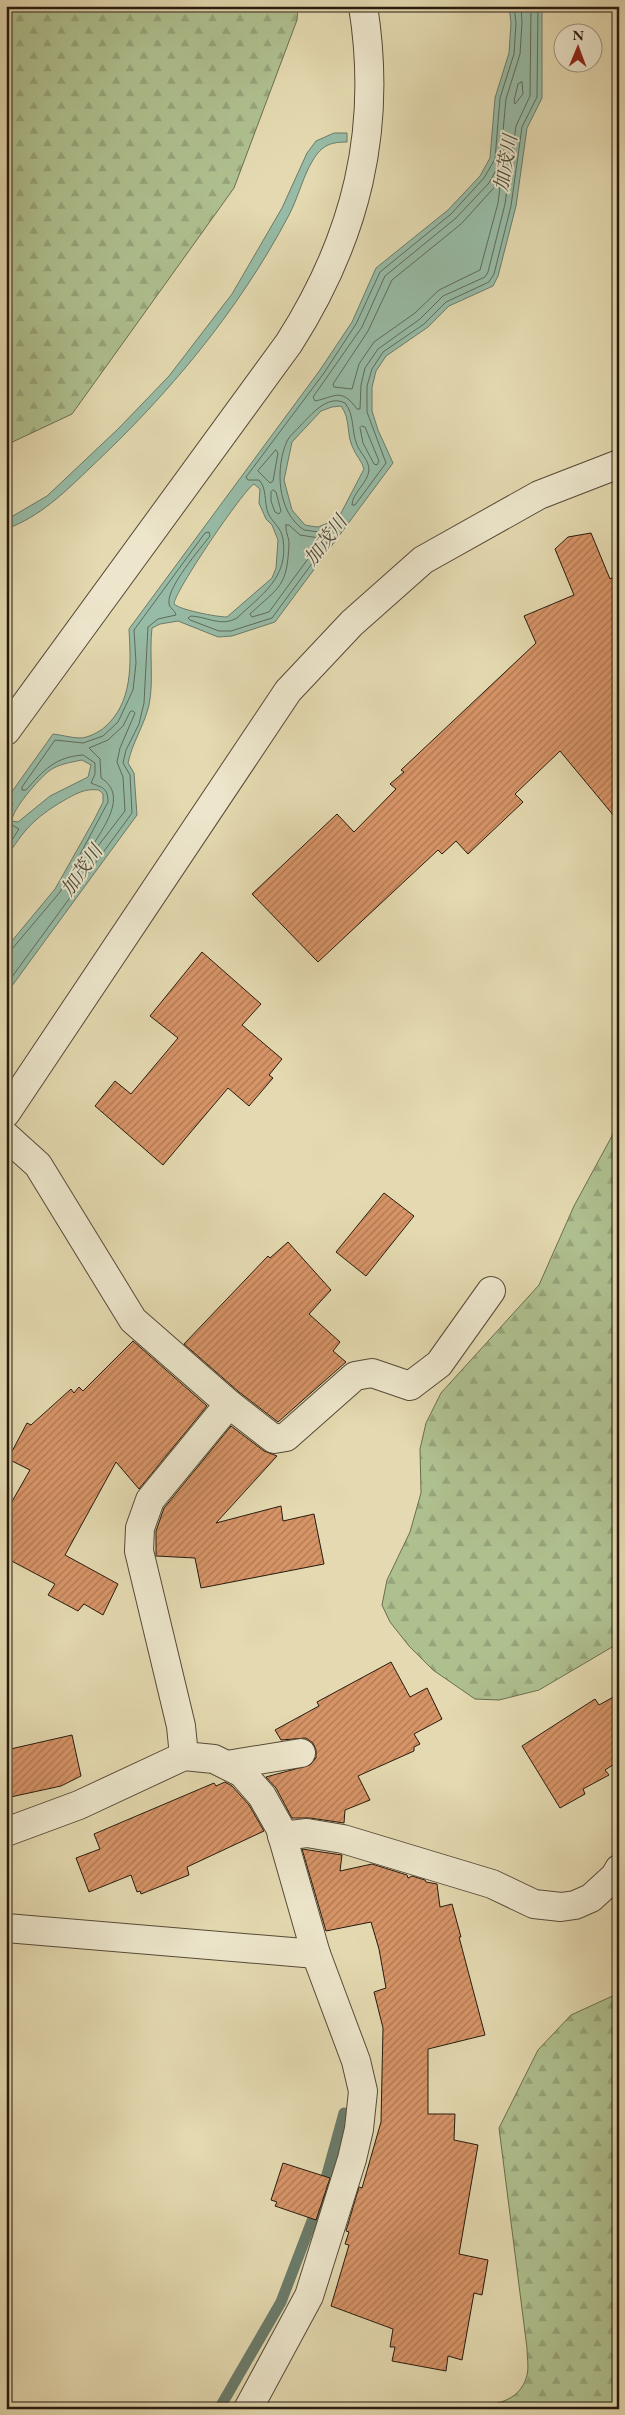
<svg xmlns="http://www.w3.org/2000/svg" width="625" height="2415" font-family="'EB Garamond','Noto Serif JP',serif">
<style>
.forest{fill:url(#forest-firs);stroke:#6a6e4f}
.water{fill:#97bba6;stroke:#6a7b6a;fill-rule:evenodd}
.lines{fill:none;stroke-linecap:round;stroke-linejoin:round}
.shore{stroke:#5e6b5a;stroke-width:1}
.stream{stroke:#6a7b6a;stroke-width:11}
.building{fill:url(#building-hatch);stroke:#261b0f}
.minor-casing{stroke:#564a37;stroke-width:30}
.minor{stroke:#ede6cc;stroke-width:28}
.labels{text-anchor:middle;stroke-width:4;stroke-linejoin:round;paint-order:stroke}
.water-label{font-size:19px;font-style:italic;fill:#484b3c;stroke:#ede6cc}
</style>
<defs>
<pattern id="forest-firs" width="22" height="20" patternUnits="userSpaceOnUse" patternTransform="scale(1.25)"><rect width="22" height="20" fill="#afc08f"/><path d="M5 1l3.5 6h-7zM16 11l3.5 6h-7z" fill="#96a47a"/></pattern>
<pattern id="building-hatch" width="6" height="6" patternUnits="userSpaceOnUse" patternTransform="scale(1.25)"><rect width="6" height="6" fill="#d79467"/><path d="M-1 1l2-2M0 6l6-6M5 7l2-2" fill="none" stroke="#ae7853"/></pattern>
</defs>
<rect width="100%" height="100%" fill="#e4d9b0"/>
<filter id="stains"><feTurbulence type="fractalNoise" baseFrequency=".004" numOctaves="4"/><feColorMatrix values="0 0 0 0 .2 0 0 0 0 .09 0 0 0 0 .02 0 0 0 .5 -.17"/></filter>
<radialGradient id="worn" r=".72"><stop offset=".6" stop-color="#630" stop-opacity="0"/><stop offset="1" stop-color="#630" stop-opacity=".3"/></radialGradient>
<g class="forest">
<path d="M6,6h292l-1,14 -63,168 -162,226 -66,31z"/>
<path d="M619,1123v520l-80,47 -40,10 -24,-1 -42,-29 -24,-24 -19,-24 -8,-17 5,-25 23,-48 11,-39 -1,-44 6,-26 15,-30 98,-108 35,-79z"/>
<path d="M619,1993v416h-156c25,-4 57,-4 64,-34 2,-8 0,-19 0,-27l-28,-220 39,-78 33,-35z"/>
</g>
<g class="water">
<path d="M509,6h33v92l-15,30 -11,78 -18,70 -5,10 -44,20 -21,21 -42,29 -10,15 -4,16v24l6,19 15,33 -118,159 -43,14 -14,1 -40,-16 -18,3 -8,4c-3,26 2,52 -3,77 -5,21 -17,38 -21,58l6,10 3,42 -131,179v-46l49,-59 39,-69 9,-18v-8l-4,-4c-14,-2 -24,4 -36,11 -29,17 -39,29 -57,57v-58l47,-66c9,1 19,4 27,4 8,0 19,-6 25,-11 28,-25 26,-63 24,-98l191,-259 32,-48 24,-54 72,-58 32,-34 10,-18 5,-60 14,-45 2,-30zM341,406c10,13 5,29 12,42 3,8 9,13 11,21l-24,46 -7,6 -15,6 -8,-1 -5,-1 -13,-15 -8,-30 8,-38 29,-31 11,-4zM254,484l6,5 -1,14 7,16 6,6 6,15 -2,28 -4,10 -45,39c-10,0 -47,-7 -53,-13 0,-12 70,-115 80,-120zM82,760l9,5 -3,12 -38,19 -32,26 -6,-1c0,-12 27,-42 37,-50 9,-7 23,-9 33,-11z"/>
<path d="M334,133h13v9c-16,0 -25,3 -34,18 -10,16 -15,38 -24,55 -50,95 -120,179 -198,252 -25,24 -51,50 -85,62v-9l41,-24 72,-68 50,-52 63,-82 50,-86 25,-55 9,-12z"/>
</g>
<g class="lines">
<g class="shore">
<path d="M514,6l2,17 -2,31 -14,44 -5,61 -11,19 -33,36 -71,58 -24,52 -32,49 -78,104 2,3h11c8,8 5,22 9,33 4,9 13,14 15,26 6,39 -22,56 -46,79 -16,9 -29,-1 -46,-2l-3,2 2,2 29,11h12l41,-13 66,-90 -3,-2 -16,6 -15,-2c-27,-18 -29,-62 -17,-89 3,-6 9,-10 13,-15 11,-11 27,-32 45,-23 10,13 6,27 12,42 3,8 12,15 12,25 -1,13 -17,23 -17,35h3l31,-42 -19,-51v-26l5,-17 11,-17 41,-28 22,-22 43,-20 5,-8 17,-68 11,-79 15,-30 1,-91"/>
<path d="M521,6l1,17 -2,31 -14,45 -6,64 -11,20 -33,35 -71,58 -23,51 -49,70 2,4c20,-4 26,-14 42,8h3l1,-24 4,-17 13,-19 42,-30 23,-23 42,-19 3,-5 17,-68 11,-78 14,-30 1,-90"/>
<path d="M522,82l1,12 -8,10 -1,-3 4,-17z"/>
<path d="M496,186l4,1 -2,16 -18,67 -41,20 -24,23 -41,29 -15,22 -7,25 -18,-2 -1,-3 35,-53 24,-51 69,-56z"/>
<path d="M362,426l3,1 14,34 -2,4 -3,-1 -11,-21 -3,-15z"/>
<path d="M276,450l2,3 -5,28 -3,2 -12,-12z"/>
<path d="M273,490l3,2 5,19 -2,3 -4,-2 -4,-11v-9z"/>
<path d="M286,525h3l11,10 19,3 2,3 -52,71 -17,5 -2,-3c30,-28 37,-27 39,-70 0,-7 -4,-13 -3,-19z"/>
<path d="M133,711l2,2 -15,35 -3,14 6,15 2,34 -34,44 -2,-3c12,-22 41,-56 12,-74l-1,-19 -11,-11 19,-8 15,-14 7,-14z"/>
<path d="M6,802h5l2,2 -6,10v8l12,7 -13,20"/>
<path d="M6,951l6,-2 48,-57 48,-90c0,-15 -6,-14 -17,-19l4,-9v-11l-12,-8c-28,2 -39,15 -57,35h-4v-3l33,-47 28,3 20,-7 15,-14 15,-32 3,-27 -2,-33 71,-97 4,-1 1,4c-10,13 -43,51 -41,67 0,5 6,7 7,12l-18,4 -10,8 -4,76 -5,21 -13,26 -3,13 7,12 2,38 -126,172"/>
</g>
<path class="stream" d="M219,2409l62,-107 39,-102 24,-87"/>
</g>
<g class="building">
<path d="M591,533l19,46 9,-4v247l-59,-71 -45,43 8,8 -55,52 -12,-13 -14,13 -4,-4 -120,112 -66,-68 85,-80 17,18 42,-43 -6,-5 14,-12 -3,-2 135,-127 -12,-27 50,-21 -19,-46 13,-12z"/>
<path d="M202,952l59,52 -19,21 40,34 -13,16 4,3 -24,28 -21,-18 -65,77 -68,-59 20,-25 16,13 47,-56 -28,-22z"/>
<path d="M384,1193l30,23 -48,60 -30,-24z"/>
<path d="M288,1242l43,48 -22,24 31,28 -7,9 13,11 -68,60 -39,-30 -55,-48 84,-88 2,2z"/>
<path d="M133,1341l74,65 -68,83 -23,-27 -51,93 53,29 -15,31 -19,-11 -6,7 -30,-16 7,-11 -49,-26v-46l24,-42 -22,-11 19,-36 4,2 40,-36 3,4 5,-6 4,4z"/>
<path d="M231,1426l33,25 13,5 -61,67 65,-17 2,15 31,-7 10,50 -123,24 -6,-30 -39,-2v-25l8,-23z"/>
<path d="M391,1662l19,35 17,-9 15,31 -28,15 6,10 -6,3v4l-56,25 12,24 -25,10 -1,13 -34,-5h-18l-16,-30 -10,-11 44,-12 6,-7v-8l-3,-7 -7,-5 -25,2 -6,-10 44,-24 -2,-4z"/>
<path d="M619,1694v67l-14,9 4,5 -26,14 2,5 -25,14 -38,-62 73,-47 4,6z"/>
<path d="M72,1735l9,41 -20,10 -55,12v-48z"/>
<path d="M225,1782l7,4 17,19 15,26 -77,36 2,8 -48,19 -1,-3 -3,1 -6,-17 -42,17 -13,-34 24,-9 -6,-15 120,-51 2,3z"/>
<path d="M302,1849l40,6 -2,16 32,-7 35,11 1,3 4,-2 13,4 1,2 11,2 3,23 12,-3 9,33h-2l26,98 -57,14v65h27l-1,26 24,5 -19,109 29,6 -6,35 -8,-2 -12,67 -14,-4 -2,15 -54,-10 3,-14h-5l3,-18 -62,-23 18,-61 -4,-1 4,-12 -3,-1 13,-44 3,1 19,-66 2,-94 -9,-36 12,-4 -7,-39 -8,-27 -45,9z"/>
<path d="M283,2163l47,15 -14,42 -41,-14 2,-4 -6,-2z"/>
</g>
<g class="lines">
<defs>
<g id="minor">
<path d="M6,731l283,-388c67,-105 94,-213 74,-337"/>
<path d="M6,1113l282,-422 64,-68 71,-63 116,-65 80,-31"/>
<path d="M6,1136l32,29 95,155 96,84 -79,96 -10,28 -1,23 42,175 3,30 30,3 28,14 20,23 18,32 36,126 40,107 7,30 -4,38 -7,30 -43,137 -61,113"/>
<path d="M229,1404l45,35 12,-2 69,-61 17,-3 38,13 29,-22 52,-73"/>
<path d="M227,1765l74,-12"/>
<path d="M6,1832l73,-27 105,-49"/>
<path d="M282,1836l25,-3 36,6 149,45 42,20 27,3 14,-2 16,-7 24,-22 4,-7"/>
<path d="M6,1928l310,26"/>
</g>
</defs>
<use href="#minor" class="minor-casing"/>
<use href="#minor" class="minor"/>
</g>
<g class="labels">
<g class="water-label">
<text transform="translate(505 163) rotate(-80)" y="7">加茂川</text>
<text transform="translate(325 540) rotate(-53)" y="7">加茂川</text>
<text transform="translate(81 870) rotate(-55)" y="7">加茂川</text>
</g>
</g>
<rect width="625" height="2415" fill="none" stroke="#e4d9b0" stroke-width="25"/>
<rect x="8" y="8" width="610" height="2400" fill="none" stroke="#261b0f" stroke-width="2.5"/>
<rect x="12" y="12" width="600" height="2390" fill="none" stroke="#261b0f"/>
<g transform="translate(578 48) rotate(1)"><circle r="24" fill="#ede6cc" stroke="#9d9580"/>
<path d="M0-4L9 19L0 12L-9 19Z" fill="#8f2418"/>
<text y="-8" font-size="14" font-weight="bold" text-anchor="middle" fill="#261b0f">N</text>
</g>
<rect width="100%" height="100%" filter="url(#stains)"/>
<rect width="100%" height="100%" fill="url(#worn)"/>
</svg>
